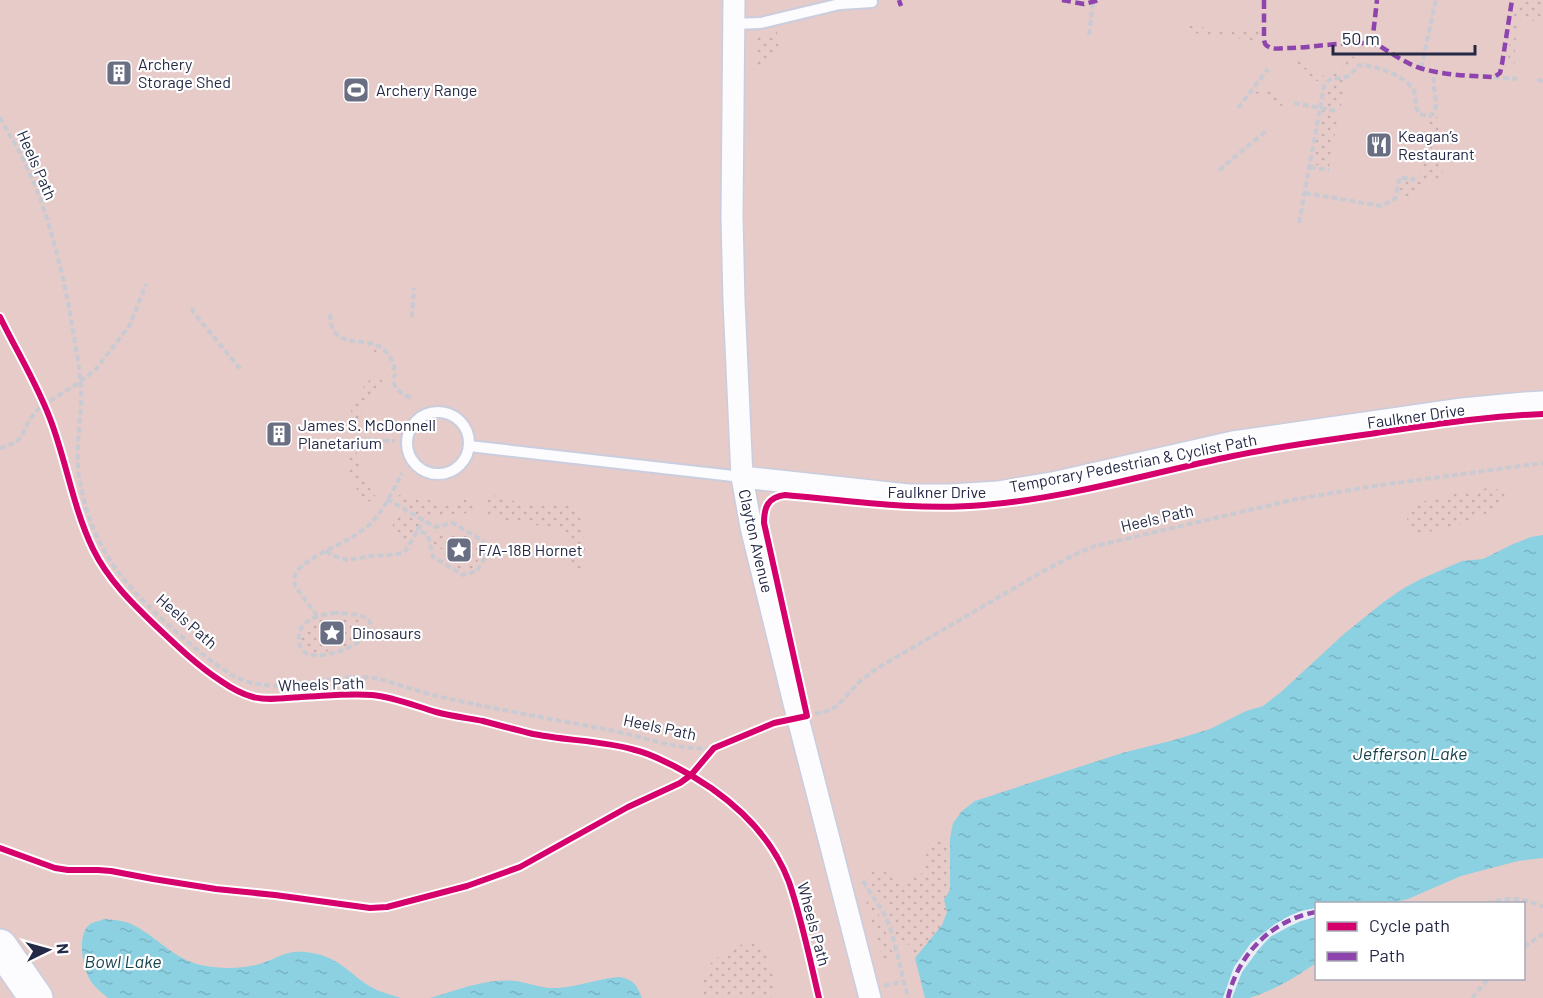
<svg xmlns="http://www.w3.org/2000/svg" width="1543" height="998" font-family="Barlow,sans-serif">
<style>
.park{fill:#e6cbc8;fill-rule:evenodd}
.garden{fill:url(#garden-dots)}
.water{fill:url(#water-ripples)}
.pier{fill:#eaedf5}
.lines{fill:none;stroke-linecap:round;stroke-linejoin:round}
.lane-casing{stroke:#c9cdde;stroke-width:14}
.street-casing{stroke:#c9cdde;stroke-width:24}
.highway-casing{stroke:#c9cdde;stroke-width:36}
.path{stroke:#cacbd2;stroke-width:4;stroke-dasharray:6 3;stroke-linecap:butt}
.lane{stroke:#fcfcfe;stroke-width:10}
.street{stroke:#fcfcfe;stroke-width:21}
.highway{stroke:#fcfcfe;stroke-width:33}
.quiet{stroke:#8e44ad;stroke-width:4.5;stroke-dasharray:9 4.5;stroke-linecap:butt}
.cycleway-casing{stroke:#fff;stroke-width:10}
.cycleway{stroke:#d6006c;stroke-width:6}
.labels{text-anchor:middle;stroke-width:4.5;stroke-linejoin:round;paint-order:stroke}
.poi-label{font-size:16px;fill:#242946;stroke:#fff;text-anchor:start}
.street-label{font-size:16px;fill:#242946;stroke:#fff}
.water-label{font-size:18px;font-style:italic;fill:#17434d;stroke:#fff}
</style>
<defs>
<pattern id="garden-dots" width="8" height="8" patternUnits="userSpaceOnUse" patternTransform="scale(1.5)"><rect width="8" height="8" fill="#e6cbc8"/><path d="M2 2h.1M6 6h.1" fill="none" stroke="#c5aead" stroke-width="1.8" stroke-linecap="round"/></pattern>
<pattern id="water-ripples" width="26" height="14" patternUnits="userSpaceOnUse" patternTransform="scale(1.5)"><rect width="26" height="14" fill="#8cd1e2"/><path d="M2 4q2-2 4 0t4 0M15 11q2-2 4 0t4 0" fill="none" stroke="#79b3c3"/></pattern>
</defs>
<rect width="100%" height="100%" fill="#eaedf5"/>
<path class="park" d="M0,0h1543v998h-1543zM1316,904h208v74h-208z"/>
<g class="garden">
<path d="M1523,0h20v21l-26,-1 -3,48 3,1v4c-6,-2 -8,-6 -9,-12 2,-16 2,-51 15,-61z"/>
<path d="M1187,25l34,5h38l1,11 -75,-9z"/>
<path d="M777,31l2,17 -3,6 -10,7 -5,7 -7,3 2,-34z"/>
<path d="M1355,56l4,1 2,3h-9l-4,3 -3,12 -20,3 -3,4c-11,-2 -14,-1 -17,-13l-12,-2 3,-6c12,-3 12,7 18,15 9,1 17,-2 26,-3l8,-14z"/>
<path d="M1341,80l4,1 -4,25 -3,-1 -1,2 -14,-2 5,-22z"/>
<path d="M1257,88l27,7 2,2 -2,8 -2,1 -28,-14z"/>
<path d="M1322,111l14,3v2l2,1 -9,50 -17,-3z"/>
<path d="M1435,115c11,14 -3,21 -3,36 1,11 11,15 12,26l-4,3 -17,2c-7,9 -10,16 -24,14l3,-15c7,1 12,4 17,-3l10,-55z"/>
<path d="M364,345c17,2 34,15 27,33 -3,1 -6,2 -9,3 -5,4 -10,13 -14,19 -21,32 -13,73 11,100 -15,10 -29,-20 -30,-33 -1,-6 4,-19 5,-27 0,-9 -4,-20 -3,-28 3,-14 12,-27 23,-36l14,1c10,-20 -18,-28 -32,-31z"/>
<path d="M1488,488l15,2 2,6c-12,21 -50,31 -72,35 -4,1 -10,3 -14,2 -3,-1 -6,-3 -9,-4l-3,-10 7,-13 18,-8z"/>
<path d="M402,493c5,3 9,3 14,4 13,3 24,7 38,5 9,-1 15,-6 22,0v6l-2,4 -3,1 -51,3 -28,-17 2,-2 2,1z"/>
<path d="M490,494c18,7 37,10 56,10 8,0 16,-3 23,0 11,5 15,22 15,32 1,14 2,25 -3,37l-5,1 -5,-4 -1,-28 -4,-10 -7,-3 -59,-10 -12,-4 -2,-9v-10z"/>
<path d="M401,512l19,11 -15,24c-14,-15 -18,-18 -4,-35z"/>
<path d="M443,530l13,7 9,-3 14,9 3,10 -9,16 -10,3 -15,-10 -1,-10 -13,-7 -2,-11 2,-2z"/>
<path d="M333,616c12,0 33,-2 35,13 -10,16 -44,28 -62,21 -16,-22 11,-31 27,-34z"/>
<path d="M950,838v53l-6,9 3,12 -5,13 -27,33 -4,-14 -12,3 -12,-37 -21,-35c16,-8 21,-3 34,7 8,-4 16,-5 24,-10l4,-29 7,-4z"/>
<path d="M869,896c12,20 19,41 25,63l-11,3 -18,-65z"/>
<path d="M747,942h12l4,6 15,38 -4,12h-68l-3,-3c0,-5 -1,-11 0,-15 3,-22 26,-29 44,-38z"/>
</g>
<g class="water">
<path d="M1543,535v323l-25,3 -57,15 -53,23 -17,4 -75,1v59c-20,14 -43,28 -67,35h-324l-10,-40 27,-33 5,-13 -3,-12 6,-10v-52l3,-15 9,-12 13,-10 147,-48 52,-13 36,-11 36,-18 17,-5 18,-14 64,-59 40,-32 19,-13 17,-9 41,-18 21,-2 28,-14 20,-8z"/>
<path d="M104,919c10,1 21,1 31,7 23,12 39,33 66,39 18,4 37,4 55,0 23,-6 29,-17 56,-12 29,5 37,21 59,34 9,5 20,8 30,11h-293c-7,-6 -15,-12 -19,-20 -7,-14 -12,-44 1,-54 3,-2 10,-3 14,-5z"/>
<path d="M620,977c14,3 17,8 22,21h-212c29,-8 55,-20 86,-17 13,2 27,8 41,7 22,-1 42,-10 63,-11z"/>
</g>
<path class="pier" d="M1316,908v9l-15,4 -13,6 -18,10 -11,12 -17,23 -10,26h-9l11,-31 17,-24 24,-19 14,-8 12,-5z"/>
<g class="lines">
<defs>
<g id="lane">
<path d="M733,24l28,-1 79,-19 32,-2"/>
<circle cx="438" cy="443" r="31"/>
<path d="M469,446l273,31"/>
</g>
<g id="street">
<path d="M734,0l-2,217 2,84 8,176 9,50 44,180 75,291"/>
<path d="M742,477l166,18h42l48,-3 59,-10 176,-40 229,-33 63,-6 18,-1"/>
</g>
<path id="highway" d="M0,946l36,52"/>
</defs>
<use href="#lane" class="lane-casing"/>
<use href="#street" class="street-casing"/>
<use href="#highway" class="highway-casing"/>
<g class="path">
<path d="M1089,35l4,-32"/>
<path d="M1421,68l15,-68"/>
<path d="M1494,77l23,2"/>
<path d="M1537,80l6,1"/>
<path d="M1294,103l42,8"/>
<path d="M1238,108l30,-39"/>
<path d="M0,117c7,14 15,26 22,40 24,47 38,104 48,156 4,26 10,52 11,79 1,24 -5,48 -3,73 0,13 4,26 7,39 15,52 39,79 77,115 17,16 34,30 52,44 9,6 19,14 29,17 43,17 94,-12 140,0 18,5 36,12 54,16 57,13 115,23 172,34 36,7 69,21 105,18"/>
<path d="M1310,167l19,3"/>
<path d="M1219,170l48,-40"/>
<path d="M1305,193l76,13 14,-7 5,-22 13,3 1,-3"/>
<path d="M1299,223l25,-137c7,-12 13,-5 24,-10 5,-2 7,-8 11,-11 16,0 48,11 55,26 3,8 0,15 5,23l11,2c10,-8 5,-18 4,-29 -1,-5 0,-10 1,-16"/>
<path d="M192,308l1,4 49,59"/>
<path d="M330,314c1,38 33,21 52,34 6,5 13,15 13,24 0,5 -2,4 -1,9 0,10 11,14 19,18"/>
<path d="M412,317l2,-29"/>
<path d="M356,439l39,2"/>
<path d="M0,449l16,-7 5,-5 9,-18 10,-12 37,-23 19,-15 34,-44 16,-41"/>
<path d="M387,499l48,28 18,-4 30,18 3,15 -9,15 -14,4 -30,-18 -5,-22 -10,-5 5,-9"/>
<path d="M326,551l5,4 16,5 24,-4 20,-1 11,-2 4,-3 12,-20"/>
<path d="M333,613c10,0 43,0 37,16 -6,17 -48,32 -64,24 -5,-3 -6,-7 -7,-11 -3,-21 19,-27 34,-29z"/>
<path d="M317,616l-22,-30c-1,-5 -1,-9 1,-13 11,-18 56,-31 74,-49 14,-13 23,-34 32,-51"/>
<path d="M815,714l12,-3 10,-5 22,-24 17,-13 164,-96 38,-20 17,-7 202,-47 77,-13 169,-23"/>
<path d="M863,881l22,34 7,18 16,65"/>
<path d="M1487,904c19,-8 38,-6 56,3"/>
<path d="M1524,947l19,-13"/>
<path d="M884,986l20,-5"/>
<path d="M1472,998l17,-20"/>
</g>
<use href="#lane" class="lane"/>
<use href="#street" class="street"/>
<use href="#highway" class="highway"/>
<g class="quiet">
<path d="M899,0l2,6"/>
<path d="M1062,0l22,4 16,-4"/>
<path d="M1264,0v40c1,4 1,5 5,7 5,3 13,1 19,1 26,0 67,-9 90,-3 13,8 27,18 42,23 23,7 50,8 74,9l6,-4 2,-9 10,-64"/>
<path d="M1372,44l5,-44"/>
<path d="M1228,998c10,-44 44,-78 88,-86"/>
</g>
<defs>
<g id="cycleway">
<path d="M0,317c17,35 39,70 52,107 15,41 22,86 41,125 15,31 40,55 64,78 20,19 41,39 64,54 10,7 21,13 32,16 15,4 32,1 48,0 24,-1 47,-4 71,-2 22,2 43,11 64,17 15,4 31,6 47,9 15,4 30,8 46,12 35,8 72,7 106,17 14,3 26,10 39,16 49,25 95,63 115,116 13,38 21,78 30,116"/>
<path d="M0,848l55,20 13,2h30l13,1 42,8 63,10 59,6 95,13 17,-1 80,-21 53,-19 108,-60 52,-24 11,-8 23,-27 60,-25 33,-7 -43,-193c0,-16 4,-26 21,-28 66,6 133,16 199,10 85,-7 166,-32 249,-49 47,-10 96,-16 143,-23 56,-8 111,-17 167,-19"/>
</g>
</defs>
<use href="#cycleway" class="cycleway-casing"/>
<use href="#cycleway" class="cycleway"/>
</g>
<defs>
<symbol id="building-square" viewBox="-11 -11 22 22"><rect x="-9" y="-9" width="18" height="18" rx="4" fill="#696e83" stroke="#fff"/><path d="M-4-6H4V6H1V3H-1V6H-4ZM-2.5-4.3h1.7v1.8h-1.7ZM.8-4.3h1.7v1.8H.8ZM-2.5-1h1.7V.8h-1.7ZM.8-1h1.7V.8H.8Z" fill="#fff"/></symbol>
<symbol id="stadium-square" viewBox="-11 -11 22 22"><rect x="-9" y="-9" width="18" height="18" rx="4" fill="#696e83" stroke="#fff"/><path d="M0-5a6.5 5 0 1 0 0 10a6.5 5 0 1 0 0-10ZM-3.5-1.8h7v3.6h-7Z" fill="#fff"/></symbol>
<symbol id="restaurant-square" viewBox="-11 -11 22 22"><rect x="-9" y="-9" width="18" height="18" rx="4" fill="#696e83" stroke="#fff"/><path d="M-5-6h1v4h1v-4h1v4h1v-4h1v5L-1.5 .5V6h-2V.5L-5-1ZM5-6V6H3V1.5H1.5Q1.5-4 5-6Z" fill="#fff"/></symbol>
<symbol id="sight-square" viewBox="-11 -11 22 22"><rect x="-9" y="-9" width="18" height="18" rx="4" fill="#696e83" stroke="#fff"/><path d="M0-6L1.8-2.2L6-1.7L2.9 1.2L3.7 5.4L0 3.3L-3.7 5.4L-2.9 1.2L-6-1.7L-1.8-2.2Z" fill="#fff"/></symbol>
</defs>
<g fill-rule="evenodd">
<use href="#building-square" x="104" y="58" width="30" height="30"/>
<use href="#stadium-square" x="341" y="75" width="30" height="30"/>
<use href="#restaurant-square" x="1364" y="130" width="30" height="30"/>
<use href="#building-square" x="264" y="419" width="30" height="30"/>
<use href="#sight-square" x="444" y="535" width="30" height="30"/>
<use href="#sight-square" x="317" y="618" width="30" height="30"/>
</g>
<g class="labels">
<g class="poi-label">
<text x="138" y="70">Archery<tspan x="138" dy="18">Storage Shed</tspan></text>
<text x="376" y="96">Archery Range</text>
<text x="1398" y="142">Keagan’s<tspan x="1398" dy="18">Restaurant</tspan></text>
<text x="298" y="431">James S. McDonnell<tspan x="298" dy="18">Planetarium</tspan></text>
<text x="478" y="556">F/A-18B Hornet</text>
<text x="352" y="639">Dinosaurs</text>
</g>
<g class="street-label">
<text transform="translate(37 165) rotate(66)" y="6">Heels Path</text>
<text transform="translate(1416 416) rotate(-8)" y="6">Faulkner Drive</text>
<text transform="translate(1133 463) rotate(-11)" y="6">Temporary Pedestrian &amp; Cyclist Path</text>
<text x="937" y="498">Faulkner Drive</text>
<text transform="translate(1157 518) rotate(-13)" y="6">Heels Path</text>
<text transform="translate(756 541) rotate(77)" y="6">Clayton Avenue</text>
<text transform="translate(187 621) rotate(41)" y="6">Heels Path</text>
<text transform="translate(321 684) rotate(-2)" y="6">Wheels Path</text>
<text transform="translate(660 727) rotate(12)" y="6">Heels Path</text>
<text transform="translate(814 924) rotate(75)" y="6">Wheels Path</text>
</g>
<g class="water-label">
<text x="1410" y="760">Jefferson Lake</text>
<text x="123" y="968">Bowl Lake</text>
</g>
</g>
<rect x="1315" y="902" width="210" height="78" fill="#ffffff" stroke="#a7a9b5" stroke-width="1.5"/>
<rect x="1327" y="922" width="30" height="9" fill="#d6006c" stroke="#a7a9b5" stroke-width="1.5"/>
<text x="1369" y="932" font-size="18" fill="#242946">Cycle path</text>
<rect x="1327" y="952" width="30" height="9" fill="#8e44ad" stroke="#a7a9b5" stroke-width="1.5"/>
<text x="1369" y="962" font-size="18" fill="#242946">Path</text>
<g transform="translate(48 950) rotate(85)" stroke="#ffffff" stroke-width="4.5" paint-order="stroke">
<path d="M0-4.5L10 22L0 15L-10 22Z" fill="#242946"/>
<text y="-9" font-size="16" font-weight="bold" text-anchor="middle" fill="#242946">N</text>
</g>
<path d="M1333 45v9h142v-9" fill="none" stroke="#242946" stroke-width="3"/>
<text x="1342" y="45" font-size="18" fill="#242946" stroke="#ffffff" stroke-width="4.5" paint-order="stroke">50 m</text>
</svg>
